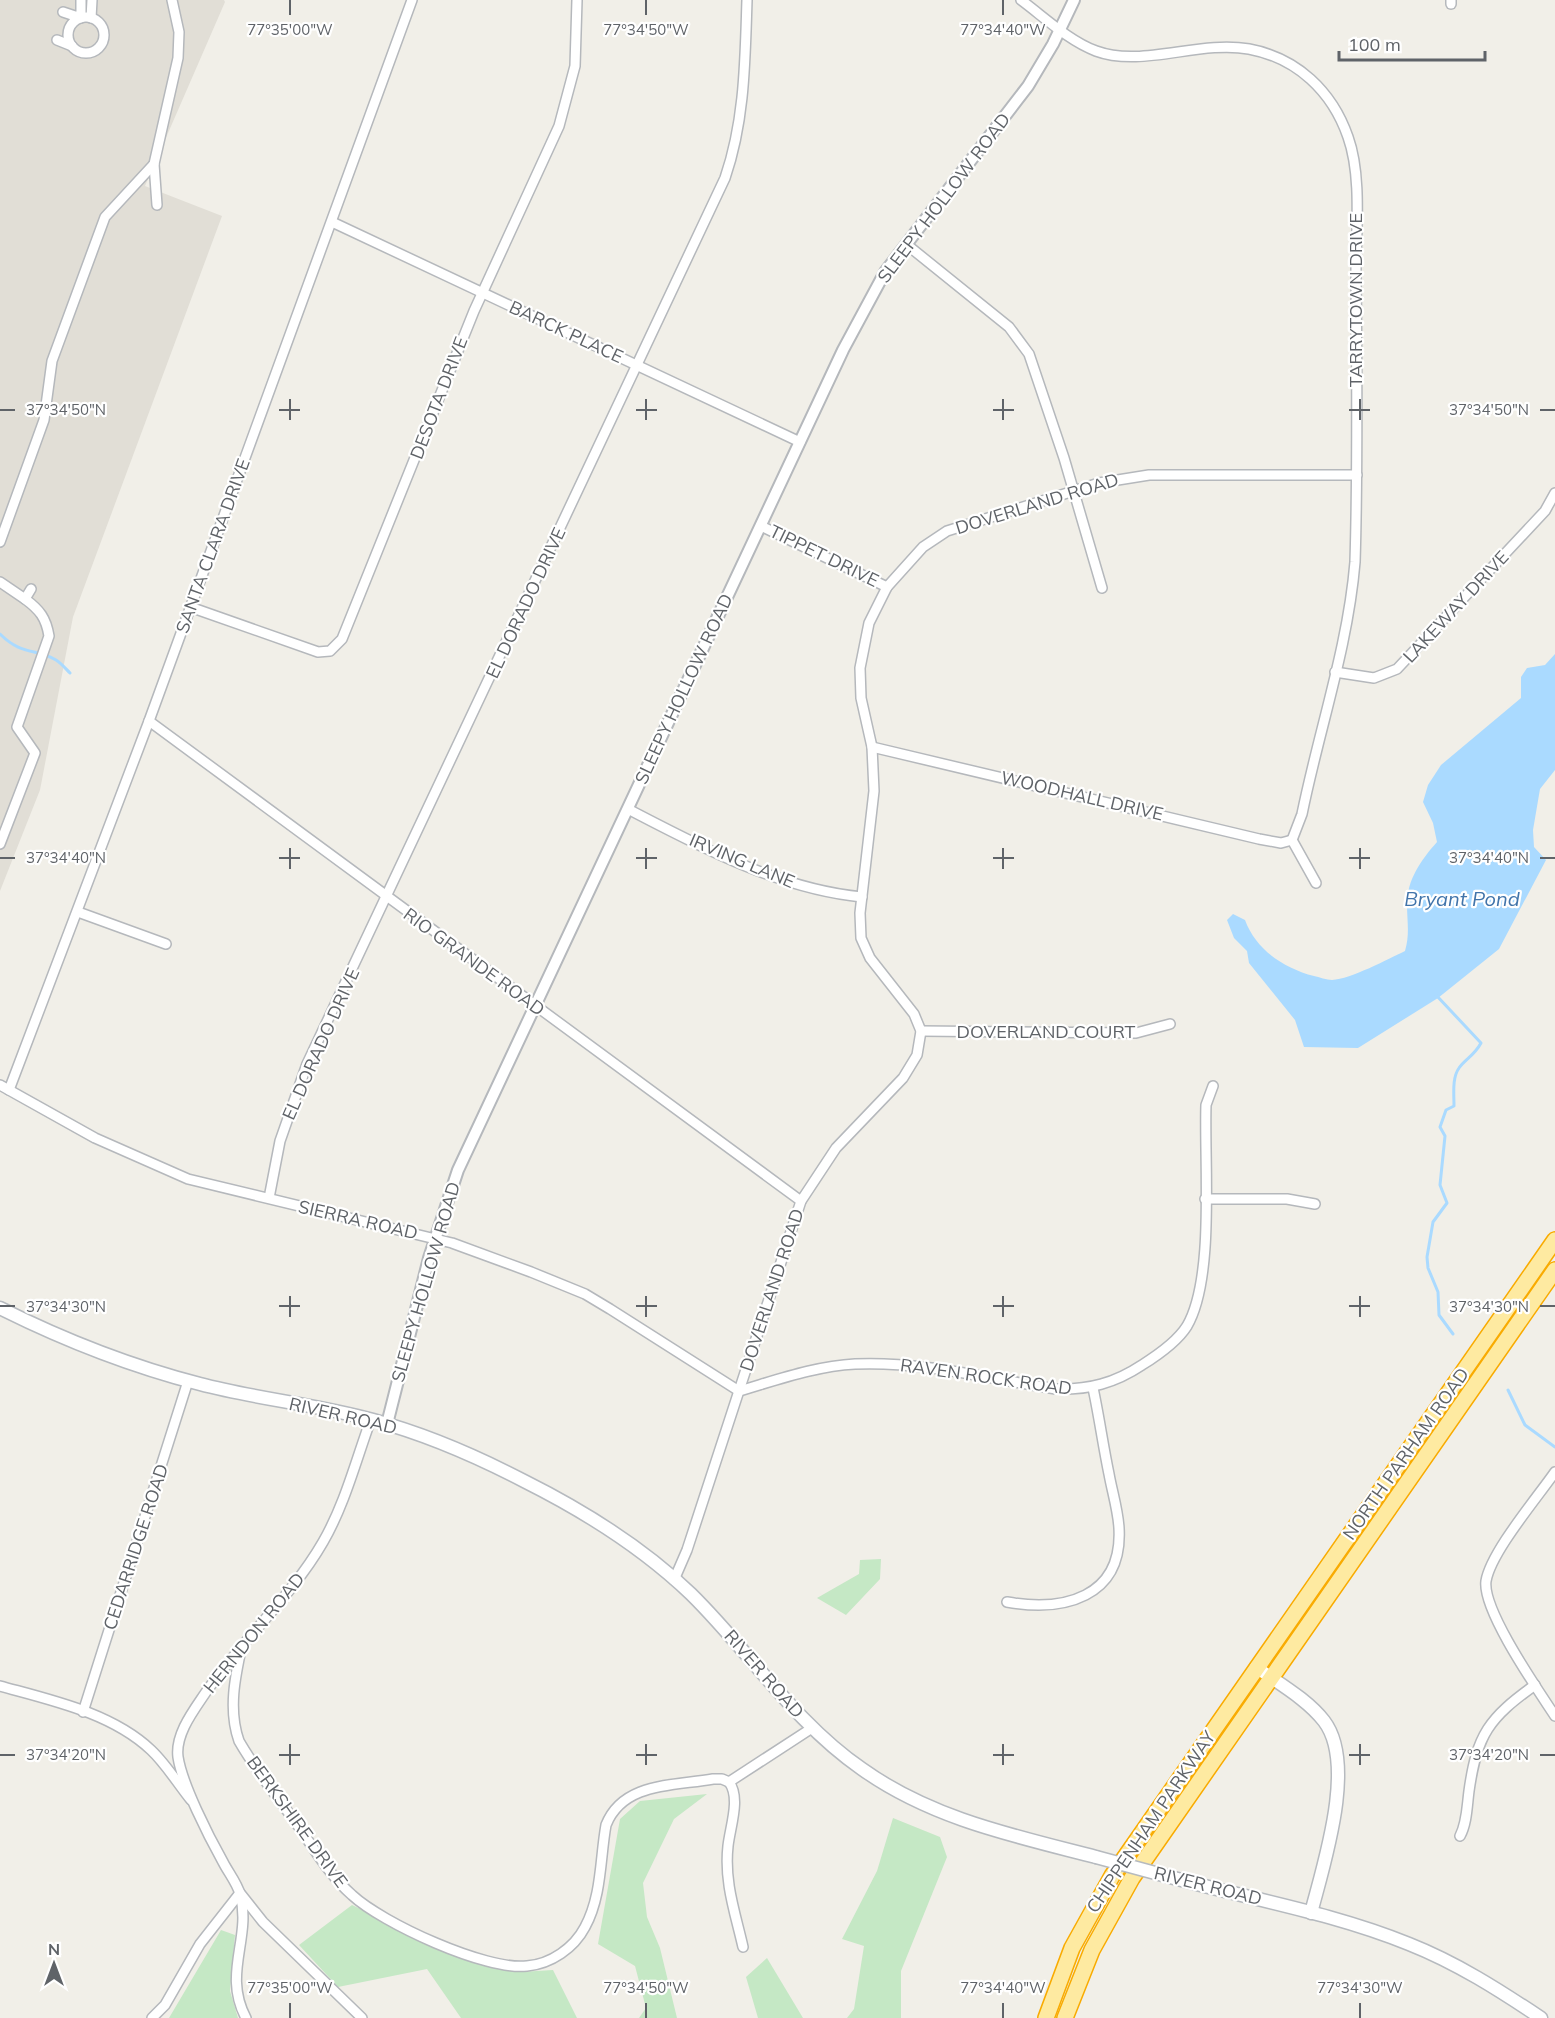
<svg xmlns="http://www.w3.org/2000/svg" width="1555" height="2018" font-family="Mulish,sans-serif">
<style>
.education{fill:#e1ded6}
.green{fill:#c5e8c5}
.water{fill:#aadaff}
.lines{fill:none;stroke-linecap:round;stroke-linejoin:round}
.stream{stroke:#aadaff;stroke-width:3}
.minor-casing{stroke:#b5b8bc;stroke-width:12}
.tertiary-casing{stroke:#b5b8bc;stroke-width:14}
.secondary-casing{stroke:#b6babf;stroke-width:15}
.trunk-casing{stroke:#f9ab00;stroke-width:18}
.minor{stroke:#fff;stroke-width:9}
.tertiary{stroke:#fff;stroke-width:10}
.secondary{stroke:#fff;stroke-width:12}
.trunk{stroke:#feeaa1;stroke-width:15}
.secondary-bridge-casing{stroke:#b6babf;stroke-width:15;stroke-linecap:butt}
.secondary-bridge{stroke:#fff;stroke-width:12}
.ticks{fill:none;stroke:#5f6368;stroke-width:2}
.labels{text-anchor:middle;stroke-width:4.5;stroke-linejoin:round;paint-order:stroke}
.street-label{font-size:18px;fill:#5f6368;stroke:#fff}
.water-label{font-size:20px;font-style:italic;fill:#4174aa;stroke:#fff}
.ticks-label{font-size:15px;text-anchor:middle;fill:#5f6368;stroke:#fff;stroke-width:4.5;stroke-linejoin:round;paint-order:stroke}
</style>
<rect width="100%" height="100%" fill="#f1efe8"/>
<path class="education" d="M0,0h224l1,2 -80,184 77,30 -149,401 -33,173 -40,101z"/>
<g class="green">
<path d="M881,1559l-1,20 -34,36 -29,-17 42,-24 1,-14z"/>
<path d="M707,1794l-33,25 -31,64 4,34 13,31 17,70h-38l7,-10 -11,-42 -37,-22 22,-125 20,-18z"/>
<path d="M893,1818l47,19 7,20 -46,114v47h-54l7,-9 10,-63 -22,-7 35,-68z"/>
<path d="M352,1905l114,53 54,14 33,-2 24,48h-116l-34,-49 -89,18 -39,-42z"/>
<path d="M221,1930l14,5 -5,56 8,27h-69z"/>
<path d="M767,1958l36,60h-45l-12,-41z"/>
</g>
<path class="water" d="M1555,654v116l-15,19 -7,41 1,17 12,13 -47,89 -61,49 -80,50 -54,-1 -9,-27 -46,-57 -2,-12 -13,-13 -7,-18 6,-6 12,6c11,30 39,48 69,56 5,1 13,4 18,4 19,-1 56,-21 73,-29 5,-17 2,-30 2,-47 0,-24 14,-44 30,-62l-4,-19 -10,-21 5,-17 13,-20 80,-67v-21l6,-9 18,-3z"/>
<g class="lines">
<g class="stream">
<path d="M0,634c22,22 36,14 56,26 5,3 10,9 14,13"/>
<path d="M1436,995l45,48c-7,13 -16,16 -22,25 -7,10 -5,25 -5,38l-8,4 -6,17 5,9 -5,49 7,18 -14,19 -6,35 1,11 10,24 1,23 14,19"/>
<path d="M1508,1390l17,35 30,22"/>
</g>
<defs>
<g id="minor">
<path d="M1021,0c23,17 48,41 75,51 46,17 103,-11 153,-2 48,9 83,42 99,88 14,39 8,94 8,135 1,97 2,194 -1,290 -7,85 -36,168 -53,252l-10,26"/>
<path d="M1451,4v-4"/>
<path d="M63,12l18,6v-18"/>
<circle cx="86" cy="35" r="18"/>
<path d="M91,18l1,-18"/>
<path d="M57,40l15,6"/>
<path d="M154,164l3,41"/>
<path d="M332,222l468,220"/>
<path d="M906,244l103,83 20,27 35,104 38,130"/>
<path d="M761,526l126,61"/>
<path d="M0,542l44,-122 8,-59 53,-144 49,-53 24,-106 1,-26 -7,-32"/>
<path d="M0,582l25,17 6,-10"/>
<path d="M190,607l128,45 12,-1 12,-12 132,-328 85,-185 16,-60 2,-66"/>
<path d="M1335,672l39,6 23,-9 148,-158 10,-18"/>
<path d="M149,721l652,480"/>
<path d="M872,747l387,92 22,4 11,-3"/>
<path d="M628,809c73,38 151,80 234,88"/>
<path d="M1292,840l24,43"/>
<path d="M0,844l35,-91 -18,-26 32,-91c-3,-18 -9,-26 -24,-37"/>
<path d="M78,912l88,32"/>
<path d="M921,1031l215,2 34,-9"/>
<path d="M0,1085l95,53 93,41 264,64 79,29 54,22 25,15 129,82c38,-11 77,-25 116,-27 68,-3 135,15 201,25 33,1 59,-6 86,-24 16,-10 35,-23 45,-39 28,-48 17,-163 19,-221l7,-19"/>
<path d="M9,1090l140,-369 263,-721"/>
<path d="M269,1198l11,-57 27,-77 418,-886c20,-58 20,-118 22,-178"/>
<path d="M1205,1199h82l28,5"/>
<path d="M1555,1472c-18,26 -64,80 -69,109 -4,29 52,109 69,135"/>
<path d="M674,1580l13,-30 114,-349 35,-53 67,-70 14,-23 4,-24 -7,-17 -44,-56 -9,-20 -1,-25 14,-122 -2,-44 -11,-49 -1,-30 9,-45 18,-36 36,-40 24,-16 152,-48 50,-8h208"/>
<path d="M1007,1602c56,10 116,-4 112,-74 -1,-18 -7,-37 -10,-54 -6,-29 -10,-58 -16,-86"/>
<path d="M242,1645c-7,32 -14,65 -3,96 16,28 36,53 55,79 18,25 34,54 58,75 30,28 134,76 175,71 24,-2 47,-18 58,-39 17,-31 15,-69 21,-102 17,-43 68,-39 107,-46h9l7,3 83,-54"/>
<path d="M0,1686c51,14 112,27 151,64 15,14 27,34 40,50"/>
<path d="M83,1712l105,-331"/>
<path d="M729,1782c12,16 1,45 -1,64 -4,36 7,66 15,101"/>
<path d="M1460,1836c7,-13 7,-30 9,-45 8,-57 20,-73 66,-106"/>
<path d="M152,2018l13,-13 35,-61 40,-51 23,29 99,96"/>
<path d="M246,2018c-24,-45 6,-80 -6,-124 -3,-11 -12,-22 -17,-32 -14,-25 -41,-78 -45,-105 -3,-23 16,-47 28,-65 36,-52 86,-96 117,-150 22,-38 33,-82 48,-123"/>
</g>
<path id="tertiary" d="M387,1424l42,-166 29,-88 385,-820 42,-78 143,-186 25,-42 21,-44"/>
<g id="secondary">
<path d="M0,1308c64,32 130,58 200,76 56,15 116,20 173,36 52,14 103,36 151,61 60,30 118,66 167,113 58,57 103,128 171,175 70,50 153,67 234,88"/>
<path d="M1256,1667c22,16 51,32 68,54 33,43 -1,145 -13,192"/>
<path d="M1170,1877c80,22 163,36 239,67 48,19 90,46 132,74"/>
</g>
<g id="trunk">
<path d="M1046,2018l26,-70 40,-72 443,-636"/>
<path d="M1065,2018l27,-68 40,-72 423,-608"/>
</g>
</defs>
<use href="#minor" class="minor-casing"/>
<use href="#tertiary" class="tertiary-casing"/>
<use href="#secondary" class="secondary-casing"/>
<use href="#trunk" class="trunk-casing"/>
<use href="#minor" class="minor"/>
<use href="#tertiary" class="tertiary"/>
<use href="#secondary" class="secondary"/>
<use href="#trunk" class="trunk"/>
<defs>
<path id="secondary-bridge" d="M1096,1857l74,20"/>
</defs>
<use href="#secondary-bridge" class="secondary-bridge-casing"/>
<use href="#secondary-bridge" class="secondary-bridge"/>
</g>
<path class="ticks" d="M290,0v15M646,0v15M1003,0v15M290,399v21M646,399v21M1003,399v21M1360,399v21M0,410h15M279,410h21M636,410h21M993,410h21M1349,410h21M1540,410h15M290,848v21M646,848v21M1003,848v21M1360,848v21M0,858h15M279,858h21M636,858h21M993,858h21M1349,858h21M1540,858h15M290,1296v21M646,1296v21M1003,1296v21M1360,1296v21M0,1306h15M279,1306h21M636,1306h21M993,1306h21M1349,1306h21M1540,1306h15M290,1744v21M646,1744v21M1003,1744v21M1360,1744v21M0,1755h15M279,1755h21M636,1755h21M993,1755h21M1349,1755h21M1540,1755h15M290,2003v15M646,2003v15M1003,2003v15M1360,2003v15"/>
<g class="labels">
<g class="street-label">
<text transform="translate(944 198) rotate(-53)" y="6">SLEEPY HOLLOW ROAD</text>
<text transform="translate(1356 300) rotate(-90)" y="6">TARRYTOWN DRIVE</text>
<text transform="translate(566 332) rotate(25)" y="6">BARCK PLACE</text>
<text transform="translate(439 398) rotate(-69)" y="6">DESOTA DRIVE</text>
<text transform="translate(1037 504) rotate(-17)" y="6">DOVERLAND ROAD</text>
<text transform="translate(213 546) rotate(-70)" y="6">SANTA CLARA DRIVE</text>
<text transform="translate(824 556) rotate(26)" y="6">TIPPET DRIVE</text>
<text transform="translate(526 603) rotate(-65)" y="6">EL DORADO DRIVE</text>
<text transform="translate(1456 607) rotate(-47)" y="6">LAKEWAY DRIVE</text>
<text transform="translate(684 689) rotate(-65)" y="6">SLEEPY HOLLOW ROAD</text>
<text transform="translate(1082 796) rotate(13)" y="6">WOODHALL DRIVE</text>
<text transform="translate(742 861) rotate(23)" y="6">IRVING LANE</text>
<text transform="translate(474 962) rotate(36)" y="6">RIO GRANDE ROAD</text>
<text x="1046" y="1038">DOVERLAND COURT</text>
<text transform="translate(321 1044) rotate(-66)" y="6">EL DORADO DRIVE</text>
<text transform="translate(358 1220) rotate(13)" y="6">SIERRA ROAD</text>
<text transform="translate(426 1282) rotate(-74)" y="6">SLEEPY HOLLOW ROAD</text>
<text transform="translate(772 1290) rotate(-72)" y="6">DOVERLAND ROAD</text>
<text transform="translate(986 1377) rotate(8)" y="6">RAVEN ROCK ROAD</text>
<text transform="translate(343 1416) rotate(13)" y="6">RIVER ROAD</text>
<text transform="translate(1406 1454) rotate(-55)" y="6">NORTH PARHAM ROAD</text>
<text transform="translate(136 1547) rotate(-72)" y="6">CEDARRIDGE ROAD</text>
<text transform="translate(254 1633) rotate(-51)" y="6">HERNDON ROAD</text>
<text transform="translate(764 1674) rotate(49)" y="6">RIVER ROAD</text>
<text transform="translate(297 1822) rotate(54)" y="6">BERKSHIRE DRIVE</text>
<text transform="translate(1151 1822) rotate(-56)" y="6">CHIPPENHAM PARKWAY</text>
<text transform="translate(1208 1886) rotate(14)" y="6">RIVER ROAD</text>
</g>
<g class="water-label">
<text x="1462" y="906">Bryant Pond</text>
</g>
</g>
<g class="ticks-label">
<text x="290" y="35">77°35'00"W</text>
<text x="646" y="35">77°34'50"W</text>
<text x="1003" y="35">77°34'40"W</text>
<text x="66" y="415">37°34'50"N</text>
<text x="1489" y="415">37°34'50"N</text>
<text x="66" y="863">37°34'40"N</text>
<text x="1489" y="863">37°34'40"N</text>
<text x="66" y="1312">37°34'30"N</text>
<text x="1489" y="1312">37°34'30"N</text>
<text x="66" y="1760">37°34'20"N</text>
<text x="1489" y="1760">37°34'20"N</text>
<text x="290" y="1993">77°35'00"W</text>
<text x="646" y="1993">77°34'50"W</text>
<text x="1003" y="1993">77°34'40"W</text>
<text x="1360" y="1993">77°34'30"W</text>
</g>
<g transform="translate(54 1964)" stroke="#ffffff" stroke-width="4.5" paint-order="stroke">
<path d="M0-4.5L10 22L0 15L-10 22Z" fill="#5f6368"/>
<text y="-9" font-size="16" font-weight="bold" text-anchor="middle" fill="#5f6368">N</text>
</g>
<path d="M1339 51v9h146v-9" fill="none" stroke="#5f6368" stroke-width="3"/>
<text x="1348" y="51" font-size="18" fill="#5f6368" stroke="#ffffff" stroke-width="4.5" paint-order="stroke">100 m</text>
</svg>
